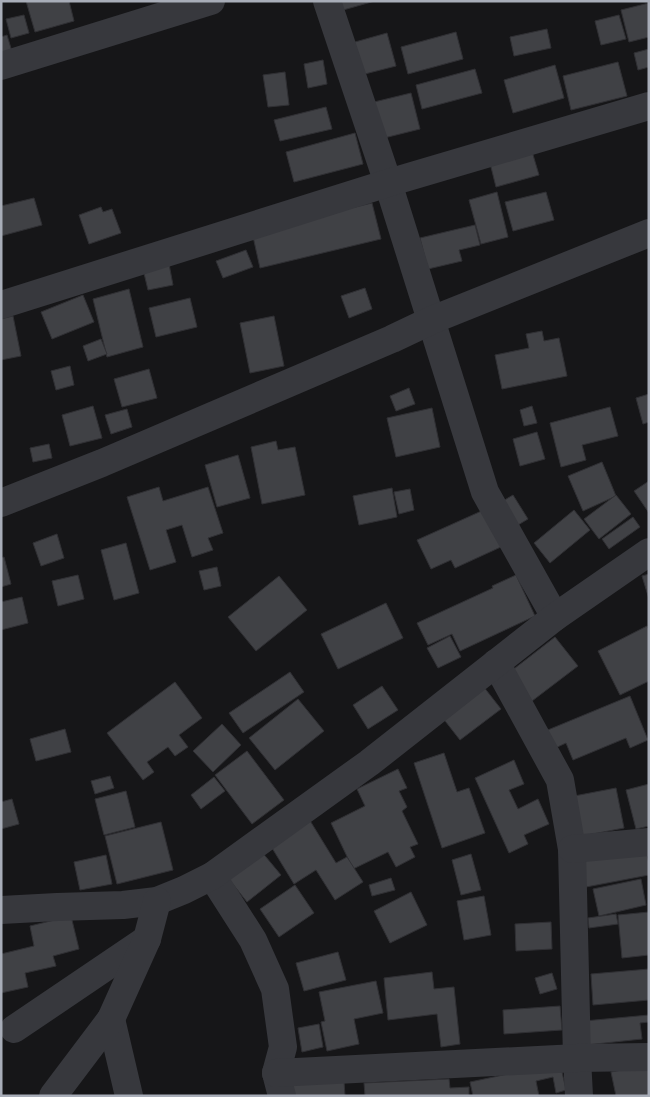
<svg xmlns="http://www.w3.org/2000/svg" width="650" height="1097" font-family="'Open Sans',sans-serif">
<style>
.building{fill:#404145;stroke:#303034}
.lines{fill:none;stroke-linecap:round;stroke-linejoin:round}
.minor{stroke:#37383d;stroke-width:28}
</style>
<rect width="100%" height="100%" fill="#161618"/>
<g class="building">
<path d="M26,1h43l5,20 -39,11z"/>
<path d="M333,1h42l-39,11z"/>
<path d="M649,3v34l-20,5 -8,-32z"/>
<path d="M24,15l5,18 -18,5 -5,-19z"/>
<path d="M619,15l7,24 -25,6 -6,-24z"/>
<path d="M547,29l4,19 -37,8 -4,-19z"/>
<path d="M456,32l7,27 -55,15 -7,-27z"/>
<path d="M387,33l9,33 -39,10 -9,-32z"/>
<path d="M7,35l6,20 -12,3v-21z"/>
<path d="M649,49v18l-11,3 -4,-17z"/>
<path d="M323,60l4,24 -19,4 -4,-24z"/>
<path d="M618,62l9,34 -56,14 -8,-34z"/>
<path d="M555,65l9,33 -51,15 -9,-33z"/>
<path d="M475,69l7,24 -60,16 -6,-24z"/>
<path d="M285,72l4,33 -21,2 -5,-32z"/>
<path d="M411,93l9,36 -44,11 -10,-36z"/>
<path d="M326,107l6,22 -52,12 -6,-21z"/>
<path d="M355,133l8,31 -69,18 -8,-30z"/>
<path d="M531,148l8,27 -43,12 -7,-28z"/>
<path d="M497,192l11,45 -27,7 -12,-44z"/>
<path d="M546,192l8,28 -41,11 -8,-29z"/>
<path d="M34,198l8,27 -41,11v-30z"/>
<path d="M372,203l9,36 -121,29 -8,-36z"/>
<path d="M101,207l2,5 9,-3 9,24 -32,11 -10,-29z"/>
<path d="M475,225l5,20 -21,5 3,11 -34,8 -8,-31z"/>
<path d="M246,250l7,17 -30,11 -7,-17z"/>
<path d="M169,264l4,21 -25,5 -5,-21z"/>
<path d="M365,288l7,21 -23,9 -8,-22z"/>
<path d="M129,289l14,58 -36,10 -14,-58z"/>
<path d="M83,295l11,27 -42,17 -11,-27z"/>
<path d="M190,298l7,29 -41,10 -7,-29z"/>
<path d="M13,316l8,40 -20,4v-41z"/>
<path d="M274,316l10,50 -34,7 -10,-50z"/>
<path d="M542,331l2,10 15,-3 8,38 -65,13 -7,-34 34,-7 -3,-14z"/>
<path d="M101,339l6,15 -19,7 -5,-15z"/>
<path d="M70,366l4,19 -18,5 -5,-19z"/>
<path d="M149,369l8,29 -35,9 -8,-28z"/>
<path d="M409,388l6,16 -19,7 -6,-15z"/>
<path d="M649,394v28l-6,2 -7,-26z"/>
<path d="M93,406l9,32 -32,8 -8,-31z"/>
<path d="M532,406l5,17 -13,3 -4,-16z"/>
<path d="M610,407l8,29 -36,9 4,15 -25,7 -11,-44z"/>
<path d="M432,408l8,39 -44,10 -9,-39z"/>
<path d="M127,409l5,18 -21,7 -6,-19z"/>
<path d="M537,432l8,27 -25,7 -7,-27z"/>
<path d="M276,441l2,9 17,-3 10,48 -43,9 -11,-57z"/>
<path d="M49,444l3,14 -19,4 -3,-14z"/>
<path d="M238,455l12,43 -33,9 -12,-42z"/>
<path d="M602,462l14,34 -33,15 -15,-35z"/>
<path d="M649,481v32l-15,-22z"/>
<path d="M159,487l4,14 45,-14 15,46 -15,5 5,12 -21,7 -10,-32 -16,5 10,32 -26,8 -23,-73z"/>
<path d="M392,488l5,29 -38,8 -6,-29z"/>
<path d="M410,489l4,21 -15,4 -5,-22z"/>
<path d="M513,495l15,24 -20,12 -15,-24z"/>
<path d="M616,495l15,19 -32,25 -15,-20z"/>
<path d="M486,509l17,37 -48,22 -4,-8 -20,9 -14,-29z"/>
<path d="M574,510l16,20 -40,33 -16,-20z"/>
<path d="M633,517l7,10 -31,22 -7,-10z"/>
<path d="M57,534l7,24 -23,8 -8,-23z"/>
<path d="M126,543l13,50 -25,7 -13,-50z"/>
<path d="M4,557l7,27 -10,3v-29z"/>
<path d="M217,567l4,19 -17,4 -5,-19z"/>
<path d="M649,574v25l-7,-23z"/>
<path d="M78,575l6,24 -26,7 -6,-25z"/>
<path d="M516,575l19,41 -75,35 -8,-17 -24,11 -11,-22 76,-35 -1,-2z"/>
<path d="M279,576l28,34 -51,41 -28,-34z"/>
<path d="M22,597l6,26 -27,7v-28z"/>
<path d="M386,603l17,35 -65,31 -17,-35z"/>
<path d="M647,626l2,4v51l-29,14 -22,-44z"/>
<path d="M450,636l11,21 -23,11 -11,-20z"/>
<path d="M555,637l23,29 -46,35 -22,-29z"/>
<path d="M290,672l14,20 -61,41 -14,-20z"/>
<path d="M175,682l27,36 -23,17 9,12 -13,9 -7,-9 -21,15 7,10 -11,8 -36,-47z"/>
<path d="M382,686l16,24 -30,19 -15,-24z"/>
<path d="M483,686l18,23 -41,31 -18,-23z"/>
<path d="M630,696l18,44 -18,8 -4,-10 -53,22 -7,-17 -15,7 -8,-18z"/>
<path d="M298,699l26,32 -49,39 -26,-32z"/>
<path d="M222,724l19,21 -28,27 -20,-21z"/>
<path d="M65,729l6,23 -35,9 -6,-22z"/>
<path d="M247,751l37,49 -32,24 -37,-49z"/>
<path d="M444,753l13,39 12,-4 16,45 -43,15 -28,-85z"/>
<path d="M514,760l10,24 -15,6 9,19 20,-10 11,25 -25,11 4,9 -19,9 -34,-75z"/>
<path d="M398,769l9,19 -8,3 8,16 -5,4 16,33 -8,3 5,10 -19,10 -8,-15 -35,17 -22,-46 34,-17 -8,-17z"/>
<path d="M110,776l4,12 -19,6 -4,-13z"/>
<path d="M214,777l11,14 -24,18 -10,-14z"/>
<path d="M649,784v42l-13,3 -10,-39z"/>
<path d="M616,788l8,40 -47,9 -8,-40z"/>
<path d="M126,791l9,36 -31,8 -9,-36z"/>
<path d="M12,799l7,25 -18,5v-27z"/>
<path d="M309,819l27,44 11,-6 16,25 -28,18 -19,-30 -22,14 -25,-41z"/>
<path d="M161,822l12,48 -56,14 -12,-48z"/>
<path d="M645,844l4,20v11l-63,12 -6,-31z"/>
<path d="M261,851l20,24 -34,27 -19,-24z"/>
<path d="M471,854l10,36 -20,5 -9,-35z"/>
<path d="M106,855l6,29 -32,6 -6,-28z"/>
<path d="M391,878l4,12 -23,6 -3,-11z"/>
<path d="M641,879l5,26 -47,11 -6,-27z"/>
<path d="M295,885l19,28 -35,24 -19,-28z"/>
<path d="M411,892l16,33 -37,18 -16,-32z"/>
<path d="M484,896l7,39 -27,5 -7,-39z"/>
<path d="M649,912v43l-27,3 -4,-43z"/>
<path d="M616,914l2,10 -29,4 -1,-10z"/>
<path d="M71,916l8,33 -26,7 3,10 -31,7 3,14 -27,6v-39l33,-8 -4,-20z"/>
<path d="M551,922l1,27 -36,2 -1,-27z"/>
<path d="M338,952l8,28 -42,11 -8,-28z"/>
<path d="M649,969v31l-56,5 -2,-31z"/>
<path d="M432,972l2,17 20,-2 6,57 -19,3 -4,-33 -49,6 -4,-42z"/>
<path d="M552,973l5,16 -17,5 -5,-16z"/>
<path d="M376,981l7,32 -29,6 5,25 -32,7 -6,-29 4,-1 -6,-29z"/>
<path d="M560,1006l2,24 -58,4 -1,-24z"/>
<path d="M649,1015v7l-9,1 2,16 -56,6 -2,-24z"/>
<path d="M319,1024l4,23 -21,5 -4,-24z"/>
<path d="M560,1063l6,27 -10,3 -3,-16 -17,4 3,15h-66l-3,-14z"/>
<path d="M649,1065v31h-33l-5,-24z"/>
<path d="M449,1079l1,9 19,-1v9h-104l-1,-13z"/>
<path d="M344,1081l1,15h-53v-11z"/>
</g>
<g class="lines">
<g class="minor">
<path d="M327,1l61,182 97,309 70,125"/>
<path d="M1,66l210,-65"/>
<path d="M1,305l387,-122 261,-77"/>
<path d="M1,503l101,-40 290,-124 40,-19 217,-87"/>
<path d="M496,663l64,117 12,69 5,209 2,38"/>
<path d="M572,849l77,-7"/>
<path d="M212,876l41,64 22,49 8,58 -7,26 6,23"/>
<path d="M1,910l56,-3 66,-2 34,-4 27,-11 28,-14 157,-113 186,-146 94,-65"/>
<path d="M111,1019l18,77"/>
<path d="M14,1029l133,-90"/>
<path d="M276,1073l301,-15 72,-1"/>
<path d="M53,1096l58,-77 36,-80 10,-38"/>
</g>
</g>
<rect width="650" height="1097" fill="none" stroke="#a8adb8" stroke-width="5"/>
</svg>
